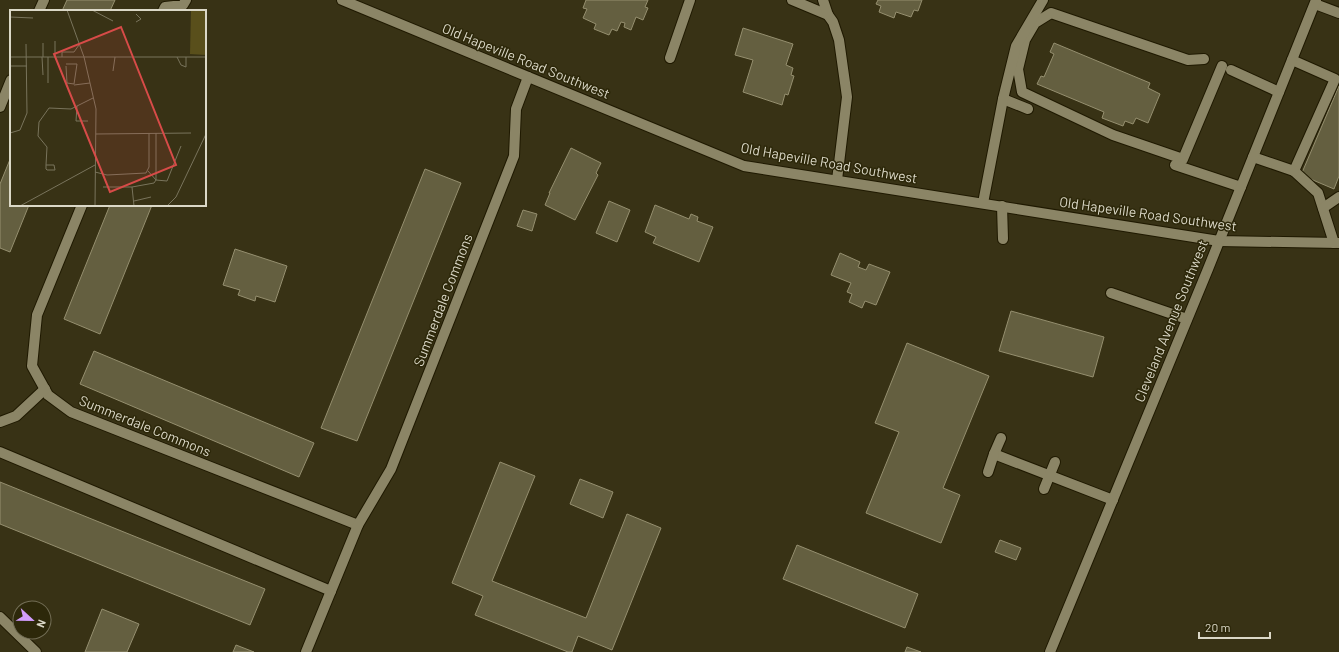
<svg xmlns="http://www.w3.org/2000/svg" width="1339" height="652" font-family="Barlow,sans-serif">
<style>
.building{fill:#645f40;stroke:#958f6f}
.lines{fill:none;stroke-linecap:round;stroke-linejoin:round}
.service-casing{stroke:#1f1900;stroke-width:12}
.minor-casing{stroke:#1f1900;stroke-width:12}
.tertiary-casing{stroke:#1f1900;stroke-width:12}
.secondary-casing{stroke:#1f1900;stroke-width:12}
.service{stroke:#8b8566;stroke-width:10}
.minor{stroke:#8b8566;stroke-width:10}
.tertiary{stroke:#8b8566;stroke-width:10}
.secondary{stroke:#8b8566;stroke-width:10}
.labels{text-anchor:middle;stroke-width:3;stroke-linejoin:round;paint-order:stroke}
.street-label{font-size:14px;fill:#dbd8c7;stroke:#2d280a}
.inset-road{fill:none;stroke:#79745c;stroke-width:1}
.view{fill:#d74b48;fill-opacity:0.15;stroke:#d74b48;stroke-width:2}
.inset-edge{fill:none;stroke:#dbd8c7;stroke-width:2}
</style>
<rect width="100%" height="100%" fill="#383215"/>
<g class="building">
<path d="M67,0h48l-5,11h-48z"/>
<path d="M586,0h62l-3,7 3,1 -5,12 -7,-3 -5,13 -7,-3 1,-4 -4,-1 -4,9 -5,-2 -3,6 -15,-6 2,-5 -13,-6 4,-9 -4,-1z"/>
<path d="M878,0h44l-4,11 -4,-1 -3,7 -15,-5 -2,6 -15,-6 2,-6 -5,-2z"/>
<path d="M743,28l50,16 -7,21 7,3 -2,7 3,1 -6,19 -3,-1 -3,11 -39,-13 10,-32 -18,-5z"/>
<path d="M1054,43l96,40 -2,5 12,6 -12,29 -12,-5 -3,6 -8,-3 -2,5 -21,-8 2,-6 -67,-28 4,-8 3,1 10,-23 -4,-2z"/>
<path d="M1339,86v90l-5,13 -33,-14z"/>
<path d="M571,148l30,15 -5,10 2,2 -23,45 -30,-15 5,-12h-1z"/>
<path d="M11,157v48h18l-19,47 -10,-4v-64z"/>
<path d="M425,169l36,14 -104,258 -36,-13z"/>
<path d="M609,201l21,9 -13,32 -21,-9z"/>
<path d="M110,205h42l-52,129 -36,-15z"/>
<path d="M655,205l34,14 2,-5 7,3 -1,4 16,6 -14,35 -46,-19 3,-6 -11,-5z"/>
<path d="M523,210l14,4 -5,17 -15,-5z"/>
<path d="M235,249l52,17 -12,36 -19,-6 -1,5 -17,-6 2,-5 -17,-5z"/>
<path d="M840,253l20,9 -2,5 8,3 3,-6 21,8 -14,33 -11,-4 -3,7 -13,-6 3,-8 -5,-2 4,-9 -20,-8z"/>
<path d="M1011,311l93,26 -11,40 -94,-26z"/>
<path d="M907,343l82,33 -46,112 17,7 -19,48 -75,-30 33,-81 -24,-9z"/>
<path d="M94,351l220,92 -15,34 -219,-93z"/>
<path d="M500,462l35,14 -43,105 94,37 41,-104 34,14 -49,122 -34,-14 -6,16h-4l-93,-37 8,-19 -31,-13z"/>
<path d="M580,479l33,13 -10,26 -33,-14z"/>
<path d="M0,482l265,107 -15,36 -250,-101z"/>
<path d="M1000,540l21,8 -5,12 -21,-8z"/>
<path d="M797,545l121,49 -13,34 -122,-49z"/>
<path d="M102,609l37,15 -12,28h-42z"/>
<path d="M236,645l18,7h-21z"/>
<path d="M907,647l14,5h-16z"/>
</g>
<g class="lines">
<defs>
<g id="service">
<path d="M1315,4l24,9"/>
<path d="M39,11l5,-11"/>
<path d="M1204,59l-16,1 -137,-47 -16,10 -10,17 -7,29 4,23 91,43 70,24 39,-93"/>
<path d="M1292,60l43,19 -41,92 24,22 16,50"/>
<path d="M1231,70l48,22"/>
<path d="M1003,99l25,10"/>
<path d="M0,107l11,-27"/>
<path d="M1253,157l41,14"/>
<path d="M1175,165l66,22"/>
<path d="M983,203l20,-104 13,-53 27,-46"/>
<path d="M1002,206l1,33"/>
<path d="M1323,208l16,-11"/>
<path d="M1111,293l76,26"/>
<path d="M1001,438l-7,16 119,46"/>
<path d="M988,472l6,-18"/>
<path d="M1044,489l11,-27"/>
</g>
<g id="minor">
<path d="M792,0l36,15 5,7 6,18 8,57 -10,83"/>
<path d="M823,0l5,15"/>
<path d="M163,11l2,-4 18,-2 3,-5"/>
<path d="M670,58l20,-58"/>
<path d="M82,205l-45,110 -5,51 16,29 23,17 287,113"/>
<path d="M0,422l16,-6 29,-27"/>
<path d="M0,452l331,139"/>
<path d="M0,617l36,35"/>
<path d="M306,652l52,-127 33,-56 123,-313 2,-47 12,-32"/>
</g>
<path id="tertiary" d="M342,0l402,166 475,75 120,2"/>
<path id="secondary" d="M1050,652l158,-383 108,-269"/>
</defs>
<use href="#service" class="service-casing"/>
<use href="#minor" class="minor-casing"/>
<use href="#tertiary" class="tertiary-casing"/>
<use href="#secondary" class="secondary-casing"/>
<use href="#service" class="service"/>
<use href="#minor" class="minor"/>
<use href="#tertiary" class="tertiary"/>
<use href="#secondary" class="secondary"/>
</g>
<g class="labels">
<g class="street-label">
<text transform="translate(526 61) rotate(22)" y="5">Old Hapeville Road Southwest</text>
<text transform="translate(829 163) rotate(10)" y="5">Old Hapeville Road Southwest</text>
<text transform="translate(1148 214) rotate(8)" y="5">Old Hapeville Road Southwest</text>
<text transform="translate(443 300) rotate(-69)" y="5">Summerdale Commons</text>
<text transform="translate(1171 321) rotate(-68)" y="5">Cleveland Avenue Southwest</text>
<text transform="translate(145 426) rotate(22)" y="5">Summerdale Commons</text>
</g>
</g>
<g transform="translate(10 10)">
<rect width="196" height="196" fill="#383215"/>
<path d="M181,0h15v45l-16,-1z" fill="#594f1b"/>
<path class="inset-road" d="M57,0l17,47 12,52 -1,97M82,0l21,11M126,4l5,5 -5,3M0,7l23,1M45,31v16M33,33v14M0,47h196M32,47l1,18M38,47v26M52,47v-5h12l5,-7M167,47l4,8 5,2v-10M56,54h11l-3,20 -7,-1 -1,-17M0,56h17M103,61l2,-14M64,75l16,-2M78,111h-12l1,-15 16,-8M0,123l10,-3 7,-17 -1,-69M86,124l95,-1M36,155h8l1,5h-8l-1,-1v-4l1,-18 -9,-11 1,-14 10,-14 22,1 6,-3M138,161l8,9 11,1 14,-35M85,162l12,3 39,-2 3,-6v-34M93,177h29l22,-4 2,-3v-47M122,177l2,19M124,191l17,-4M10,196l75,-41M157,196l9,-9 30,-63"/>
<path class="view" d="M111,17l55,138 -66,27 -56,-138z"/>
<rect width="196" height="196" class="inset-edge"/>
</g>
<g transform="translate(32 620) rotate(112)"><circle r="19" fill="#2d280a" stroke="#736e56"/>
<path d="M0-3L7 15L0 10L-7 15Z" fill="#d29dfd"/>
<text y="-6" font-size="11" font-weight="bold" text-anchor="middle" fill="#dbd8c7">N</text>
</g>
<path d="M1199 632v6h71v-6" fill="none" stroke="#dbd8c7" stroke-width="2"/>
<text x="1205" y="632" font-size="12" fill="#dbd8c7" stroke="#2d280a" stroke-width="3" paint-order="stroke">20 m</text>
</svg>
